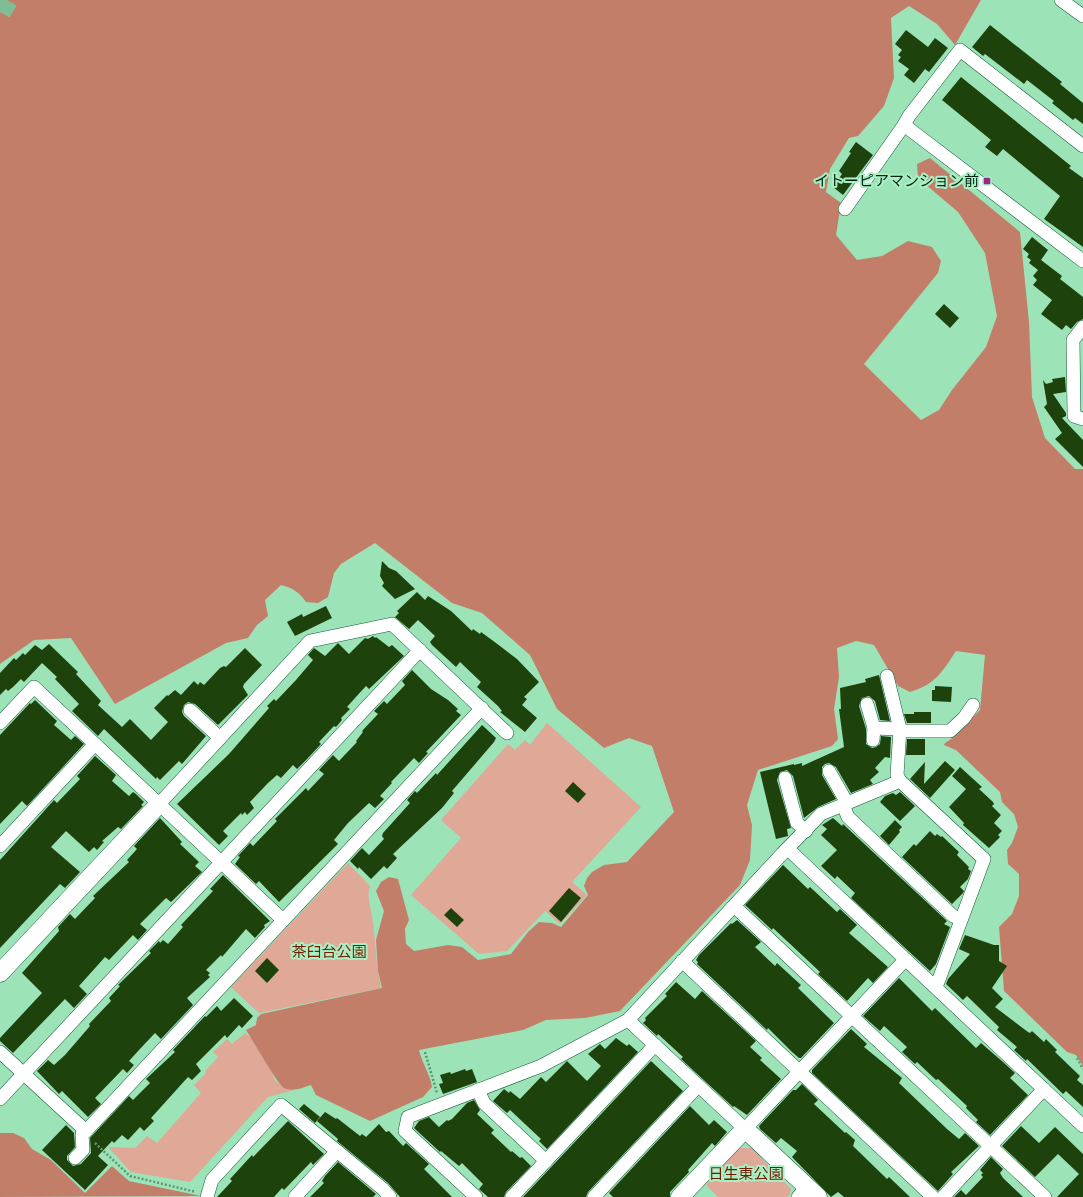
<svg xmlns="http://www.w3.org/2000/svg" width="1083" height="1197" font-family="'Titillium Web','Noto Sans JP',sans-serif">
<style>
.green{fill:#dfa897}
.forest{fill:#c37e6a}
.building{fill:#1e420b}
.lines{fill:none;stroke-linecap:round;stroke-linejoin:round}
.highway-tunnel{stroke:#7fbd97;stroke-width:22;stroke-dasharray:22 11;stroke-linecap:butt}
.street-casing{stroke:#105c38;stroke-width:14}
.secondary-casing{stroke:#105c38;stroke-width:19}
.path{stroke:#5f9474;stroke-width:2.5;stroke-dasharray:2 2;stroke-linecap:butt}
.street{stroke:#fff;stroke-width:13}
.secondary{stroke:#fff;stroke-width:18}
.poi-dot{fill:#9c2986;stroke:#a9f1c5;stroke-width:1.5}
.labels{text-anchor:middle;stroke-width:4;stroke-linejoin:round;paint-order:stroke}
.poi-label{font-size:15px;fill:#052313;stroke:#a9f1c5;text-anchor:end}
.park-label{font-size:15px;fill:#6f1c00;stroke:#a9f1c5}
</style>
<rect width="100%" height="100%" fill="#9de3b8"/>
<g class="green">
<path d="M547,723l94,84 -69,75 15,13 -27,29 -15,-13 -38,40 -28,3 -68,-59 50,-57 -20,-18 67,-76 7,6 10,-10 5,5z"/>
<path d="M348,863l22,23c-4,12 2,24 3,36 3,23 3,44 8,66l-122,25 -28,-26z"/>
<path d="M245,1033l7,6 18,29 5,12 8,7 11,3 -26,7 -78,85 -59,-10 -23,-25 27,1 12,-12 10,7 44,-50 -7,-8 12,-12 -1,-2 13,-14 -5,-5 14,-13 5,5z"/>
<path d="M739,1148h13l39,41 -1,5 -3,3h-69l-12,-12z"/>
</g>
<g class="forest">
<path d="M0,0h981l-26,45 -18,-21 -28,-18 -18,12 3,60 -10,28 -26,30 -9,2 -19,31 -4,23 15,11 -5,32 21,25 25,-4 26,-15 24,6 9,14 -3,12 -74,91 57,56 18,-10 13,-20 34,-43 11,-31 -12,-63 -27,-41 -40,-34 -1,-14 13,-6 90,74 9,90 3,75 13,41 30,31h8v597l-7,-11 -9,-3 -63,-61 -5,-64 13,-13 7,-18v-22l-11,-10 -1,-14 5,-7 6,-16 -4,-13 -12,-12 -2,-10 -44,-42 -12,-5 1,-2 9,-6 26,-27 5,-55 -29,-4c-14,21 -20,33 -46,41l-12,-6 -24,-41 -18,-4 -19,7 2,29 -5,32 4,30 -6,7 -74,24 -11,35 5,20 -2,35 -10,25 -120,126 -35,7 -39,2 -23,10 -104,20c3,13 11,24 13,37l-9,10 -53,24 -54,-26 -5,-10c-9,3 -18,7 -27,3 -6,-3 -32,-49 -38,-58l10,-5 1,-7 4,-4 121,-26 -4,-17 -2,-31 8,-29 -8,-20 5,-9 8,-5 9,2 11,41 -4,9 1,15 8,7 34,-6 14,2 16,13 33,-6 17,-22 11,-10 13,1 9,4 27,-32 -4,-9 3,-8 5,-6 12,-7 23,-3 47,-50 -22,-66 -23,-8 -25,10 -47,-39 -27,-54 -48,-42 -30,-10 -77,-60 -34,21 -7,9 -6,24 -10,6 -12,-1c-7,-10 -13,-14 -25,-17l-16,15 3,16 -11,9 -9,13 -22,5 -111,61 -44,-66 -37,2 -34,24z"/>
<path d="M0,1133h13l11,5 8,11 19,11 34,33 27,-27 17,15 72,15 -201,1z"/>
</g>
<g class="building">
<path d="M990,25l72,57 -2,2 23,19v21l-8,-6 -2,2 -21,-17 2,-2 -27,-21 -3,4 -39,-30 -2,2 -11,-9z"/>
<path d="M906,30l22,17 7,-9 13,10 -19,24 -4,-3 -11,14 -10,-8 5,-6 -11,-8 3,-4 -3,-2 4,-5 -7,-6z"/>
<path d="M961,77l110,89 -2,2 14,10v69l-39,-28 16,-23 -57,-47 -6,7 -12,-9 6,-7 -49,-40z"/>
<path d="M856,142l17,13 -30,40 -10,-8 9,-13 -3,-3 12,-18 -2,-1z"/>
<path d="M1032,237l16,13 -7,10 21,16 -2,3 23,18v22l-6,3 -6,7 -5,-4 -4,5 -21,-16 11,-14 -19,-15 4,-5 -4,-4 5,-6 -9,-7 2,-3 -4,-3 2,-3 -6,-5z"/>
<path d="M944,304l15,14 -9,10 -15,-14z"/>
<path d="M1065,377l1,15 -13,2 13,19v3l-4,2 21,22v27l-28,-28 7,-6 -18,-26 3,-3 -4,-24 3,4 7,-2 -1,-3z"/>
<path d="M382,561l7,7 7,3 19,18 -20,10 -13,-13 2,-3 -4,-7z"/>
<path d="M417,592l8,8 3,-4 23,15 21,20 1,-2 7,5 1,-2 15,11 21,16 22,23 -15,15 3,2 -5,6 15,13 -12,14 -25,-20 2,-1 -4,-5 -21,-19 4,-5 -21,-20 -4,5 -24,-22 -2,-3 5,-6 -17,-16 -9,9 -14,-12 4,-4 -2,-2z"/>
<path d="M326,606l6,12 -37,18 -8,-14 15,-8 1,3z"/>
<path d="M373,636l2,2 1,-1 13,10 3,-2 12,11 -35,33 -3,-3 -11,12 -8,9 3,2 -9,9 1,2 -6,7 -2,-1 -15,16 2,2 -14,15 -10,10 -4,-4 -12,13 -4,-3 -9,8 -18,19 4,6 -7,7 -2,-3 -3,3 -1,-2 -18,18 5,5 -9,9 -42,-41 52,-50 40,-46 -2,-2 7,-7 2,2 20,-21 17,-20 -5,-5 6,-7 11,8 13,-13 11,11 16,-16 3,1z"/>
<path d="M49,644l29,28 -2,2 25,27 -3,4 24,22 8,-8 21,21 17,-18 -14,-14 13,-13 1,1 7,-6 6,5 13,-14 4,4 2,-3 4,3 16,-17 4,-2 2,1 19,-19 17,17 -18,19 -1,3 5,8 -30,30 -23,-21 -7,-2 -4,3 -2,7 2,4 22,20 -24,28 -3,-3 -19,19 -3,-3 -1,2 -52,-50 -6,7 -26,-25 7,-7 -24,-25 2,-2 -15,-14 -18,19 -3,-3 -8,8 -5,4 -2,-2 -6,6v-22l14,-15 2,2 7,-7 2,2 10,-10 7,5z"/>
<path d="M412,670l19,19 17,11 10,9 -2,2 5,4 -35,37 2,1 -9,10 -5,-5 -23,24 1,1 -12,13 4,3 -9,9 -6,-5 -21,20 -14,17 4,4 -59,58 -20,-21 -3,3 -21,-20 5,-7 -2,-1 12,-13 3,3 24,-25 -2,-2 31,-31 2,3 16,-17 -5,-4 14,-15 6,6 18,-19 -1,-1 7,-9 -1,-1 16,-17 -4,-3 10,-10 3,3 18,-19 -3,-4z"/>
<path d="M879,675l11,46 -10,-1 -5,-19 -6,-5 -7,2 -3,8 7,23v15l6,4 4,-1 4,-3 1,-8 10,1 -1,21 -5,-1 -10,11 4,4 -9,8 3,4 -22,9 -15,-26 -7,-4 -4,1 -3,3v8l14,24 -18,8 -14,11 -11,-42 -6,-6 -7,2 -3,8 14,48 -4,1 1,7 -12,3 -16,-67 34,-8v1l8,-2v3l42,-19 -5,-38h2l-1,-21 26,-6 -1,-3z"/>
<path d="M935,686l17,1 -1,15 -19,-1v-11h3z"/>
<path d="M35,700l22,21 -3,4 17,15 4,-4 9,8 -57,62 -5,-5 -22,23v-89l30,-32 1,1z"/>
<path d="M914,712h17v11h-24l-3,-9h10z"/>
<path d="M482,725l14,13 -2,4 -42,49 2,2 -12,15 -49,46 4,4 -10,11 -3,-3 -13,13 -12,-12 -1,2 -8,-8 12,-13 7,7 15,-16 -2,-3 1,-3 27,-30 -3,-3 8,-9 2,2 19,-20 1,2z"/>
<path d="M907,739h18v16h-19z"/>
<path d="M95,756l21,19 -4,6 17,15 4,-4 3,2 8,8 -3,3 2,1 -22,23 -3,-2 -16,14 2,1 -7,8 -3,-3 -5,5 -23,-21 -15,16 29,25 -15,16 -5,-4 -60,64v-88l54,-60 3,3 23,-24 -3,-3z"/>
<path d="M945,761l10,9 -25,28 -20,-19 15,-17 -1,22z"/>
<path d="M960,767l22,20 -3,2 14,13 1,2 -2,2 9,9 -7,8 8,8 -4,4 2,2 -11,11 -26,-23 1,-2 -15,-16 17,-18 -14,-13z"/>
<path d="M573,782l13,12 -8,9 -13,-12z"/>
<path d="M900,792l15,14 -15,15 -20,-19 5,-6 8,-3 3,2z"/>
<path d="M160,818l22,24 -2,2 19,18 -4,4 7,6 -31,30 -5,-4 -26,26 7,6 -9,10 -5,-5 -24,25 -4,-3 -26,29 8,8 -13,14 -9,-9 -52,54 -13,-12v-3l42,-45 -20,-20 37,-42 -1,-4 12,-13 5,5 20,-21 -2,-2 36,-34 -2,-2 10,-11 -3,-3z"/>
<path d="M833,818l9,8 1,-2 104,97 -3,3 6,3 -14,37 -6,7 -79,-73 4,-5 -18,-17 -2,3 -14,-13 16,-16 -16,-15 6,-6 -5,-4z"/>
<path d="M895,820l7,7 -3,3 1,2 -11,13 -9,-9z"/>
<path d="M930,831l5,5 2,-2 4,3 1,-1 17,16 -2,3 12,12 -1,2 3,2 -3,8 -8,8 4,4 -1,2 -11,11 -50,-47 12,-13 2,2z"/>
<path d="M783,865l25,24 2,-2 27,25 3,-3 17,16 -8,8 39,34 -15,16 -5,-5 -21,23 -29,-27 2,-2 -17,-16 -30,-28 -1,2 -27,-25z"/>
<path d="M223,875l47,46 -6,4 1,2 -10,11 -9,-9 -24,28 -1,-2 -15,15 4,3 -2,2 2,2 -23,21 6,7 -32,34 -6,-6 -16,17 -10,11 5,4 -7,8 -4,-4 -28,29 6,6 -13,13 -26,-26 -3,3 -22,-23 11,-11 6,5 11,-10 25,-29 -1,-2 22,-23 -2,-3 11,-12 -2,-1 33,-32 -2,-2 10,-10 1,2 3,-3 5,4 15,-17 -2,-2 32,-34 -3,-2z"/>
<path d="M569,888l12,10 -20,24 -12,-11z"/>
<path d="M451,908l13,12 -7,7 -13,-12z"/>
<path d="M737,920l24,22 -6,5 20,19 2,-3 24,22 -3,3 36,35 -33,35h-2l-8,-7 -23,-23 -1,2 -70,-66 1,-2 -2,-2 3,-5 32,-32 1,1z"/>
<path d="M965,935l29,10h5v16l8,5 -15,22 11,11 -8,8 33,25 2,1 2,-2 12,11 2,-3 11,11 -2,2 25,24 -3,4 6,5v22l-17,-16 -3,3 -36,-35 -1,2 -12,-11 3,-3 -20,-17 2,-3 -32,-31 -4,4 -17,-16 2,-5 22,-25 -11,-5z"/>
<path d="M267,958l12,12 -12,13 -12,-12z"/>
<path d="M899,978l33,33 3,-3 41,40 5,-5 22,19 12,11 -5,5 18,17 -38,40 -14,-13 2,-2 -12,-12 1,-2 -29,-27 -2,1 -19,-18 -2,2 -13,-12 5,-5 -23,-21 -4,5 -17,-15z"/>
<path d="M676,982l19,17 7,-8 54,50 -6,6 12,11 -2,2 21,19 -34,36 -13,-9 -1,1 -52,-48 2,-2 -25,-23 -1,2 -14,-13 3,-3 -1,-2 22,-22 -2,-2z"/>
<path d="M234,998l19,18 -11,12 -3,-3 -12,13 -2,-3 -29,29 5,7 -9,9 -4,-3 -37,41 3,3 -10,10 -4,-4 -12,13 -6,-5 -8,8 -2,-2 -14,15 10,9 -23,25 -43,-40 24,-25 8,8 1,14 -8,9v4l6,6 8,-2 10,-11 -1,-15 39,-42 4,4 17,-17 -4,-4 29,-27 -2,-2 32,-34 1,1 11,-11 4,5z"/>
<path d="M851,1029l16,15 -3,3 38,31 -3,5 48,46 12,10 6,-6 14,13 -28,26 2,2 -15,17 -126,-118v-3z"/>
<path d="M616,1038l11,8 2,-2 9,8 -91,97 -8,-8 2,-2 -31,-29 -3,3 -14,-12 11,-12 5,4 1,-2 10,8 21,-22 5,5 21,-21 20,20 14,-15 -13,-12 12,-10 5,5z"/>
<path d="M651,1061l32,30 -95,101 -2,5h-63z"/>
<path d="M465,1069l1,2 6,-2 5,13 -34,12 -4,-10 4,-1 -3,-8 10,-3 1,2z"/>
<path d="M802,1084l16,16 -4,4 31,29 1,-1 9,8 -2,6 34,33 2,-2 21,20h-66l-6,-5 -7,5 -39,-40 5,-6 -16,-13 -5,5 -16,-14 -1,-3 34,-36h3z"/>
<path d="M474,1100l6,10 -3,4 17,16 -3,3 20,19 1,-1 8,7 2,-1 9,9 -25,26 -2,5h-16l-9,-8 4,-5 -21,-21 -3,3 -18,-15 -1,1 -26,-24 5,-7 10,-4 10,10 8,-7 1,1 4,-2 15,-16z"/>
<path d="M304,1104l16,13 -5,6 -16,-14z"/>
<path d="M690,1106l19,19 5,-5 13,12 -12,14 -3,-3 -24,27 1,2 -19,20v5h-57l-4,-4z"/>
<path d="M325,1112l11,7 1,-1 23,18 2,-2 4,3 13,-13 7,8 3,-1 14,15 3,-3 23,21 -5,5 28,28h-52l-12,-14 -51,-42 1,-2 -21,-18z"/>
<path d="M288,1121l36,33 -11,11 -2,-3 -27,28 -2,-2 -8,9h-57l15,-16 -2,-2 22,-24 1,2z"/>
<path d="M1021,1126l18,17 16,-16 28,27v43h-26l22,-23 -21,-20 -23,23 -33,-31z"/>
<path d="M991,1157l12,12 -3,4 3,5 20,19h-69l7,-7 5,5 17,-18 -2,-2 2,-2 -3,-3z"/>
<path d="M338,1162l38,32 -3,3h-63l14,-14 -2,-2 3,-5z"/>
</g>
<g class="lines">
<path class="highway-tunnel" d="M0,12l7,-12"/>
<defs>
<g id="street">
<path d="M1061,0l22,16"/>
<path d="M904,125l179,136"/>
<path d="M845,209l59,-84 5,-9 51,-66 123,96"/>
<path d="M1083,327l-10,13 1,76 9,3"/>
<path d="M887,676l13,53 -3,46 3,6"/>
<path d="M867,704l7,24 26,1"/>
<path d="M190,710l30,28"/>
<path d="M0,723l34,-36 249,233"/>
<path d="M899,731h51l14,-13 9,-13"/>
<path d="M873,740l1,-12"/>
<path d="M829,771l18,32"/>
<path d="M785,778l12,45 9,8"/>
<path d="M159,804l151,-163 82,-17 115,109"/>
<path d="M843,805l5,12 105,99 8,3"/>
<path d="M0,846l95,-102"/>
<path d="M788,849l295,277"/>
<path d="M734,906l311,291"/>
<path d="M682,961l251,236"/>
<path d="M628,1020l117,109 160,-169"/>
<path d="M0,1052l86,79 396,-423"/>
<path d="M478,1090l6,13 62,58"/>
<path d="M0,1099l420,-449"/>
<path d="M75,1158l8,-8 -1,-16 4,-3"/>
<path d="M207,1197l5,-17 69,-75 102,84 7,8"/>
<path d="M295,1197l42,-46"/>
<path d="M476,1197l-71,-66 3,-14 133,-51 87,-46 154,-166 39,-40 79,-33 84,78 -46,123 -4,4"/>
<path d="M512,1197l143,-152"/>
<path d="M594,1197l104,-111"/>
<path d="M798,1197l9,-10"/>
<path d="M943,1197l101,-108"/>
</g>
<g id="secondary">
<path d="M0,973l159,-169"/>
<path d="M680,1197l65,-68 73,68"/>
</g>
</defs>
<use href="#street" class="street-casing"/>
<use href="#secondary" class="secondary-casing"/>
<g class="path">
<path d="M425,1052l12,41"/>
<path d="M1077,1058l6,11"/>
<path d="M95,1143l35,33 66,16"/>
</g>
<use href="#street" class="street"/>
<use href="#secondary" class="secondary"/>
</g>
<rect class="poi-dot" x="983" y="177" width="8" height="8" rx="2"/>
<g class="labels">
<g class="poi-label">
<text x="979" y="186">イトーピアマンション前</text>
</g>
<g class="park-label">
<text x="329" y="957">茶臼台公園</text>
<text x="746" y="1179">日生東公園</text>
</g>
</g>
</svg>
